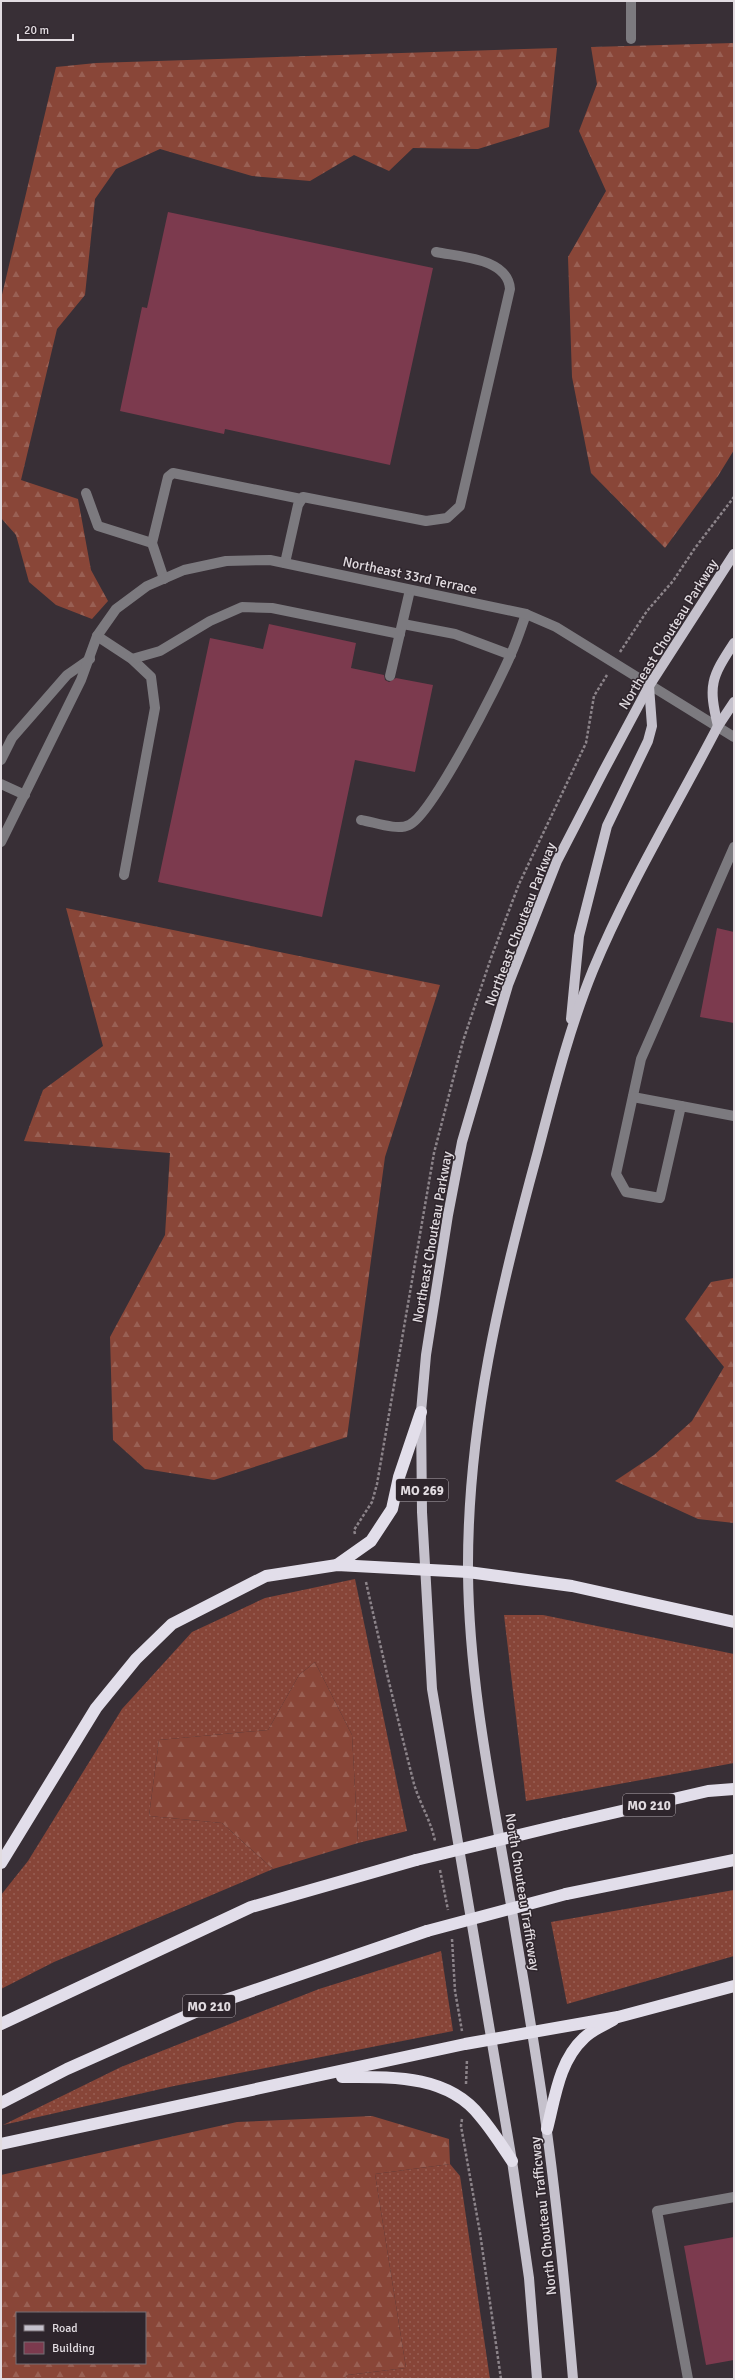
<svg xmlns="http://www.w3.org/2000/svg" width="735" height="2380" font-family="Signika,sans-serif">
<style>
.grass{fill:url(#grass-dots)}
.forest{fill:url(#forest-firs);fill-rule:evenodd}
.building{fill:#7c3a4e}
.lines{fill:none;stroke-linecap:round;stroke-linejoin:round}
.path{stroke:#8c848a;stroke-width:2.5;stroke-dasharray:3 2;stroke-linecap:butt}
.minor{stroke:#7c7a7f;stroke-width:10}
.major{stroke:#c5c1cc;stroke-width:10}
.highway{stroke:#e2deea;stroke-width:12}
.highway-bridge{stroke:#e2deea;stroke-width:12}
.labels{text-anchor:middle;stroke-width:3;stroke-linejoin:round;paint-order:stroke}
.shield{fill:#2e252c;stroke:#aca5ab;stroke-width:1}
.shield-label{font-size:13px;font-weight:bold;fill:#e2dce1}
.street-label{font-size:14px;fill:#e2dce1;stroke:#2e252c}
</style>
<defs>
<pattern id="grass-dots" width="8" height="8" patternUnits="userSpaceOnUse"><rect width="8" height="8" fill="#874538"/><path d="M2 2h.1M6 6h.1" fill="none" stroke="#985f54" stroke-width="1.8" stroke-linecap="round"/></pattern>
<pattern id="forest-firs" width="22" height="20" patternUnits="userSpaceOnUse"><rect width="22" height="20" fill="#894638"/><path d="M5 1l3.5 6h-7zM16 11l3.5 6h-7z" fill="#996054"/></pattern>
</defs>
<rect width="100%" height="100%" fill="#382f36"/>
<g class="grass">
<path d="M355,1579l52,252 -49,12 -6,-108 -37,-73 -16,13 -31,55 -109,10 -10,76 73,7 51,46 -219,93 -53,27v-94l27,-34 94,-152 70,-77 73,-34z"/>
<path d="M504,1615h39l191,39v109l-208,38z"/>
<path d="M734,1890v66l-167,48 -16,-82z"/>
<path d="M441,1951l12,80 -279,55 -171,39 118,-58 198,-78z"/>
<path d="M450,2164l10,12 30,203h-146l3,-4 59,-7 -31,-194z"/>
</g>
<g class="forest">
<path d="M734,43v407l-16,26 -53,72 -74,-75 -19,-96 -4,-120 38,-66 -27,-60 18,-47 -6,-37z"/>
<path d="M557,48l-8,79 -71,22 -65,-1 -24,23 -35,-16 -44,26 -58,-5 -92,-27 -44,20 -21,30 -10,96 -28,34 -36,151 57,19 13,71 17,31 -16,18 -36,-14 -27,-23 -13,-47 -15,-17v-219l55,-232 40,-4z"/>
<path d="M66,908l374,77 -55,172 -38,280 -133,43 -69,-11 -32,-29 -3,-103 55,-102 5,-82 -146,-12 19,-51 60,-44z"/>
<path d="M734,1278v245l-36,-4 -83,-38 39,-26 38,-34 32,-54 -39,-48 26,-37z"/>
<path d="M315,1662l37,73 6,108 -85,26 -51,-46 -73,-7 10,-76 109,-10 31,-55z"/>
<path d="M372,2116l77,23 1,25 -75,10 31,194 -59,7 -3,4h-343v-204l236,-53zM17,2313h128v50h-128z"/>
</g>
<g class="building">
<path d="M168,212l265,56 -43,197 -165,-36 -1,5 -104,-23 22,-104 5,1z"/>
<path d="M269,624l87,19 -5,25 33,7 1,5 4,2 7,-4 37,7 -18,87 -60,-12 -33,157 -164,-35 52,-244 53,11z"/>
<path d="M717,928l17,4v91l-34,-6z"/>
<path d="M734,2237v123l-28,5 -22,-119z"/>
</g>
<g class="lines">
<g class="path">
<path d="M620,652l27,-41 26,-30 22,-33 39,-51"/>
<path d="M355,1534l-1,-4 18,-28 5,-18 57,-331 29,-112 28,-83 28,-74 67,-141 8,-47 13,-21"/>
<path d="M366,1582c15,67 31,135 48,202 6,20 17,37 21,57"/>
<path d="M440,1870l8,40"/>
<path d="M452,1939l3,52 7,40"/>
<path d="M466,2084l1,-25"/>
<path d="M462,2119l-1,7 19,107 21,146"/>
</g>
<g class="minor">
<path d="M631,39v-38"/>
<path d="M86,493l12,33 54,17"/>
<path d="M285,563l13,-58 5,-8 123,24 21,-3 13,-12 50,-217c-2,-31 -50,-32 -74,-37"/>
<path d="M164,579l-12,-36 16,-66 5,-4 128,26"/>
<path d="M403,624l52,10 56,21"/>
<path d="M97,636l35,23 19,18 4,31 -31,167"/>
<path d="M132,659l28,-8 50,-30 32,-14 30,1 128,26"/>
<path d="M390,676l20,-86"/>
<path d="M1,760l11,-22 55,-63 23,-16"/>
<path d="M1,784l24,11"/>
<path d="M361,820c13,2 36,11 48,5 23,-10 90,-142 102,-171 6,-13 10,-26 15,-40"/>
<path d="M1,842l80,-162 16,-44 19,-27 31,-23 37,-16 42,-9 44,-1 256,54 30,13 178,110"/>
<path d="M734,847l-93,212 -25,115 10,18 34,6 21,-92 53,10"/>
<path d="M633,1097l48,9"/>
<path d="M688,2379l-31,-168 77,-14"/>
</g>
<g class="major">
<path d="M718,726c-10,-41 -7,-48 16,-83"/>
<path d="M571,1019l8,-83 28,-110 41,-85 4,-15 -3,-40"/>
<path d="M537,2379l-8,-101 -17,-117 -80,-472 -10,-177 -1,-100 5,-57 22,-140 14,-73 46,-157 49,-124 46,-89 46,-86 85,-132"/>
<path d="M573,2379c-7,-83 -15,-165 -26,-247 -9,-68 -21,-136 -32,-203 -19,-118 -46,-237 -47,-357 -1,-145 32,-283 70,-421 16,-61 31,-122 55,-181 35,-84 83,-163 125,-244l16,-24"/>
</g>
<g class="highway">
<path d="M337,1565l34,-24 21,-32 7,-32 22,-65"/>
<path d="M565,1824l143,-33 26,-2"/>
<path d="M1,1863l95,-155 40,-49 36,-35 94,-48 71,-11 131,7 104,14 162,36"/>
<path d="M566,1894l168,-34"/>
<path d="M1,2024l250,-117 165,-47"/>
<path d="M342,2077c48,0 105,-3 138,39 12,14 22,30 32,45"/>
<path d="M1,2103l66,-34 144,-64 216,-74"/>
<path d="M547,2129c8,-31 12,-68 37,-91 8,-8 20,-13 29,-18"/>
<path d="M1,2144l464,-100 153,-27 116,-31"/>
</g>
<g class="highway-bridge">
<path d="M416,1860l149,-36"/>
<path d="M427,1931l139,-37"/>
</g>
</g>
<g class="labels">
<g class="shield">
<rect x="396" y="1479" width="52" height="22" rx="3"/>
<rect x="623" y="1794" width="52" height="22" rx="3"/>
<rect x="183" y="1995" width="52" height="22" rx="3"/>
</g>
<g class="shield-label">
<text x="422" y="1495">MO 269</text>
<text x="649" y="1810">MO 210</text>
<text x="209" y="2011">MO 210</text>
</g>
<g class="street-label">
<text transform="translate(410 575) rotate(12)" y="5">Northeast 33rd Terrace</text>
<text transform="translate(668 634) rotate(-58)" y="5">Northeast Chouteau Parkway</text>
<text transform="translate(520 924) rotate(-69)" y="5">Northeast Chouteau Parkway</text>
<text transform="translate(432 1237) rotate(-80)" y="5">Northeast Chouteau Parkway</text>
<text transform="translate(523 1892) rotate(81)" y="5">North Chouteau Trafficway</text>
<text transform="translate(543 2216) rotate(-96)" y="5">North Chouteau Trafficway</text>
</g>
</g>
<rect width="735" height="2380" fill="none" stroke="#e2dce1" stroke-width="4"/>
<rect x="16" y="2312" width="130" height="52" fill="#2e252c" stroke="#766e74"/>
<rect x="24" y="2325" width="20" height="6" fill="#c5c1cc" stroke="#766e74"/>
<text x="52" y="2332" font-size="12" fill="#e2dce1">Road</text>
<rect x="24" y="2342" width="20" height="12" fill="#7c3a4e" stroke="#766e74"/>
<text x="52" y="2352" font-size="12" fill="#e2dce1">Building</text>
<path d="M18 34v6h55v-6" fill="none" stroke="#e2dce1" stroke-width="2"/>
<text x="24" y="34" font-size="12" fill="#e2dce1" stroke="#2e252c" stroke-width="3" paint-order="stroke">20 m</text>
</svg>
